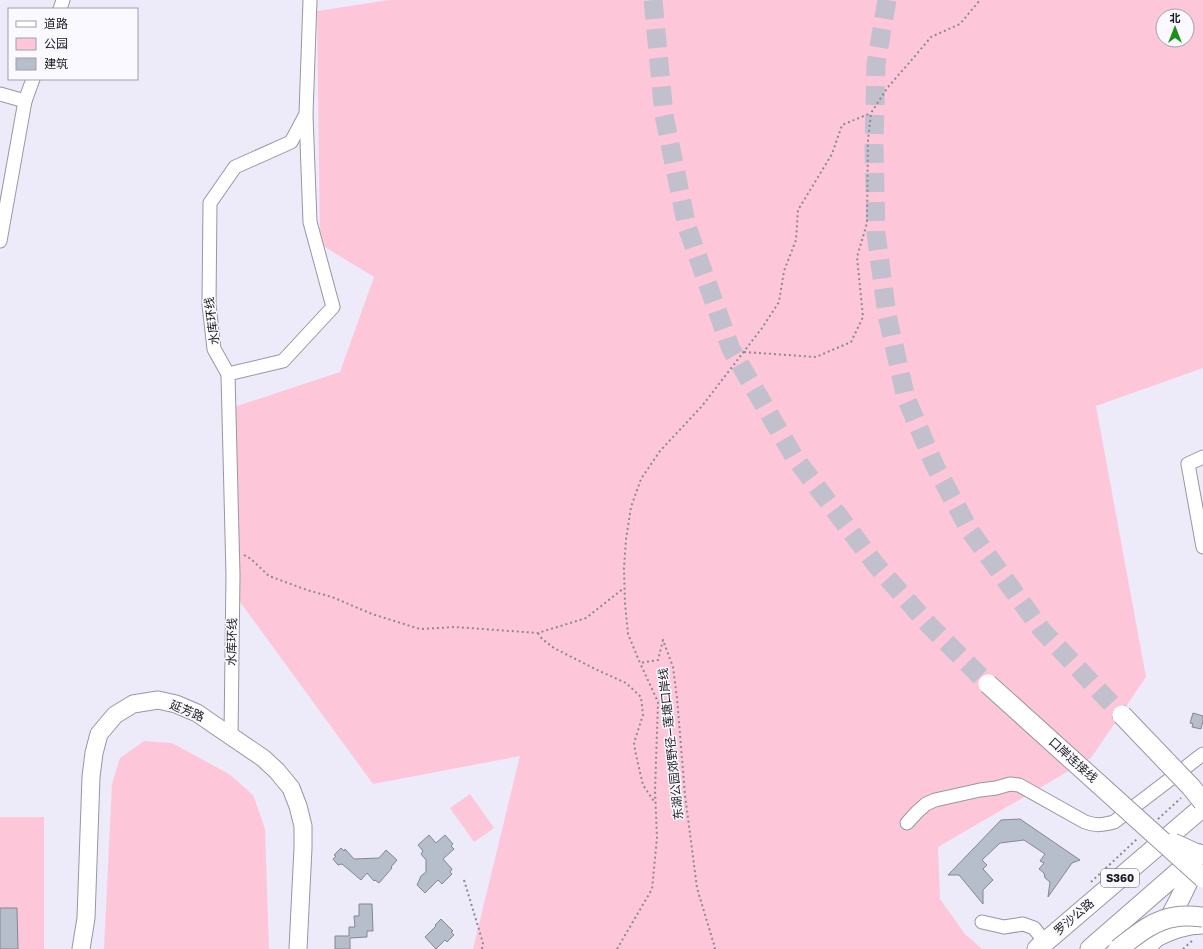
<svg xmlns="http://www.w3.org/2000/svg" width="1203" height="949" font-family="'Golos Text','Noto Sans SC',sans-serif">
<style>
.green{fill:#fec7d9;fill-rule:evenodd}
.building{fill:#b7becb;stroke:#828894}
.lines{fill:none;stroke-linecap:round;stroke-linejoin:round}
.highway-tunnel{stroke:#c3c0cd;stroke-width:19;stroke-dasharray:19 10;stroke-linecap:butt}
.minor-casing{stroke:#9996a3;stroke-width:15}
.major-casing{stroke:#9996a3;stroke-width:19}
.highway-casing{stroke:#9996a3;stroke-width:21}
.path{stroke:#8b8993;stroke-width:2;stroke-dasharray:2 3;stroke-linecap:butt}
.minor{stroke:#fff;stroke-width:13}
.major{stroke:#fff;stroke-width:17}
.highway{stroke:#fff;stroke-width:19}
.highway-bridge-casing{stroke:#9996a3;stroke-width:21;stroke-linecap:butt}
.highway-bridge{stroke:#fff;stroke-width:19}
.labels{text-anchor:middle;stroke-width:3;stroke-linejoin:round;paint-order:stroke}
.shield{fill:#faf9ff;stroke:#5e5d62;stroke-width:1}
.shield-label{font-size:11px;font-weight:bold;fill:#1b1a1f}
.street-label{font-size:12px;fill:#1b1a1f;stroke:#faf9ff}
</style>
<rect width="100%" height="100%" fill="#edeaf9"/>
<g class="green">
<path d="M389,0h814v368l-107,38 50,271 -55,81 -153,89 2,52 25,35 17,15h-509l47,-193 -147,28 -135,-185 -4,-192 106,-35 34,-95 -54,-33 -3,-233zM1163,16h24v24h-24z"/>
<path d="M144,741l28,2 57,31 24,21 12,34 4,120h-165l8,-165 8,-26z"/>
<path d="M470,794l24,34 -20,14 -24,-34z"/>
<rect x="0" y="817" width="44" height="132"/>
</g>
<g class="building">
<path d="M1193,713l10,3v5l-2,8 -9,-2 1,-3 -3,-1z"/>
<path d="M1020,819l60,41 -8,3 -24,34 2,-15 -5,-4 -1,-5 -5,-4 5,-6 -4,-2 5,-7 -21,-14 -24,3 -18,17 5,5 -4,4 10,11 -10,10v14l-24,-29h-11l53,-55z"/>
<path d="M429,835l7,8 9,-8 8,9 -2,2 3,3 -11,10 9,10 -2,3 2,2 -10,10 -4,-4 -13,13 -8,-8 4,-9 5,-4v-12l-5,-6 2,-3 -5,-6z"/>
<path d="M341,848l3,3 1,-2 9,10 25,-1 7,-8 11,10 -6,7 1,1 -13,15 -4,-3 -1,1 -7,-8 -6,7 -19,-16 -4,1 -5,-6 3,-3 -2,-1z"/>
<path d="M359,904h13l1,27h-6v6l-17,1v11h-15v-13h14v-9h6l-1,-11h5z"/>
<path d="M0,908h17l1,41h-18z"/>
<path d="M441,919l12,12 -2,1 3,3 -7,7 -2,-2 -9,9 -11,-12 11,-11 -1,-1z"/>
</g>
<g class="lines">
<g class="highway-tunnel">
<path d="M653,0l11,115 23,112 44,122 64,109 81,107 52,59 60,60"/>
<path d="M887,0l-11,64 -2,81 2,88 11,82 19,83 29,68 35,65 71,98 81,86"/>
</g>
<defs>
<g id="minor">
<path d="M60,9l3,-9"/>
<path d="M0,94l25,7"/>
<path d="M0,241l25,-140 8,-22"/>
<path d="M228,374l55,-13 50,-54 -23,-85 -4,-107"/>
<path d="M1203,457l-15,7 15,83"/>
<path d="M231,735l2,-160 -5,-201 -14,-25 -5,-44 1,-102 25,-36 56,-25 15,-28 4,-114"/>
<path d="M907,823l10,-11 9,-8 9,-4 45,-10 16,-2 14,-4 9,1 66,37c12,4 17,3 29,0l89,-68"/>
<path d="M982,922l22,5 19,-3 11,4 11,14"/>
<path d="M1155,941c15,-8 31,-14 48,-14"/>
</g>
<path id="major" d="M81,949l5,-31 5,-141 3,-24 5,-19 16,-19 18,-11 25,-4 18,4 21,9 16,11 50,34 14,13 14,17 7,18 5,20v22l-5,101"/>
<g id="highway">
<path d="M1037,949l166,-142"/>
<path d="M1090,949l109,-95"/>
<path d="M1144,949c27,-23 39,-59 55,-90"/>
</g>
</defs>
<use href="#minor" class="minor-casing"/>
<use href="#major" class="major-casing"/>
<use href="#highway" class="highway-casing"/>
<g class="path">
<path d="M744,352l72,5 35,-15 12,-25 -6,-60 10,-34 1,-83 3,-27 17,-26 22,-25 21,-25 29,-13 20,-24"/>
<path d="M244,555l7,4 18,17 38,14 25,7 40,17 48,15 35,-2 83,6 48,-15 38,-30"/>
<path d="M538,633l4,6 12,9 41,21 31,14 15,14 2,18 -9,28 2,12 7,30 12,18"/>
<path d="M1158,819l23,-21"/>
<path d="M464,880l19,63 -1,6"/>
<path d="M1091,882l46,-43"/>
<path d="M617,949l35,-60 5,-51 -2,-47 3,-89 -18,-39"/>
<path d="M714,949l1,-1 -18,-60 -12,-93 -8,-97 -4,-31 -10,-27 -5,20 -18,3 -12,-29 -3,-31 -1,-35 2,-29 5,-32 10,-28 19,-28 42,-45 60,-78 17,-26 5,-31 12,-31 2,-30 34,-56 10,-29 29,-12"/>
<path d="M1183,949l11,-10"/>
</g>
<use href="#minor" class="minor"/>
<use href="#major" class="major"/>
<use href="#highway" class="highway"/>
<defs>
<g id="highway-bridge">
<path d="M988,684l215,194"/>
<path d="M1122,715l69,72 12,15"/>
<path d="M1173,843l22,10 8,2"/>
<path d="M1118,949c17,-13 35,-29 57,-32 9,-2 19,-1 28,0"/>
</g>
</defs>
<use href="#highway-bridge" class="highway-bridge-casing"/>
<use href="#highway-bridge" class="highway-bridge"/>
</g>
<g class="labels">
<rect class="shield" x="1101" y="869" width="38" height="18" rx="3"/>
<g class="shield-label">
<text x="1120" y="882">S360</text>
</g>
<g class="street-label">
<text transform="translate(212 321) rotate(-97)" y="4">水库环线</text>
<text transform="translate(232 642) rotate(-89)" y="4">水库环线</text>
<text transform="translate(187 711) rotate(23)" y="4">延芳路</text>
<text transform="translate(671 744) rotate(-96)" y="4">东湖公园郊野径—莲塘口岸线</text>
<text transform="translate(1073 760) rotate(42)" y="4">口岸连接线</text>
<text transform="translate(1074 917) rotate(-41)" y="4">罗沙公路</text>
</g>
</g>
<rect x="8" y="8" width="130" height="72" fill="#faf9ff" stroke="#a1a0a5"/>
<rect x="16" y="21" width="20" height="6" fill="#ffffff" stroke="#a1a0a5"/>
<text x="44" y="28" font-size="12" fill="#1b1a1f">道路</text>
<rect x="16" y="38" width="20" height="12" fill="#fec7d9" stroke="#a1a0a5"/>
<text x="44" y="48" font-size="12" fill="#1b1a1f">公园</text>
<rect x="16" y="58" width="20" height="12" fill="#b7becb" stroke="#a1a0a5"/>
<text x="44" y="68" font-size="12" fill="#1b1a1f">建筑</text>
<g transform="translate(1175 28)"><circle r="19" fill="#faf9ff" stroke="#a1a0a5"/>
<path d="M0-3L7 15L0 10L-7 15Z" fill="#1a911d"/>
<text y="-6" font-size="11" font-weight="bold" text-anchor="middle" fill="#1b1a1f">北</text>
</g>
</svg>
